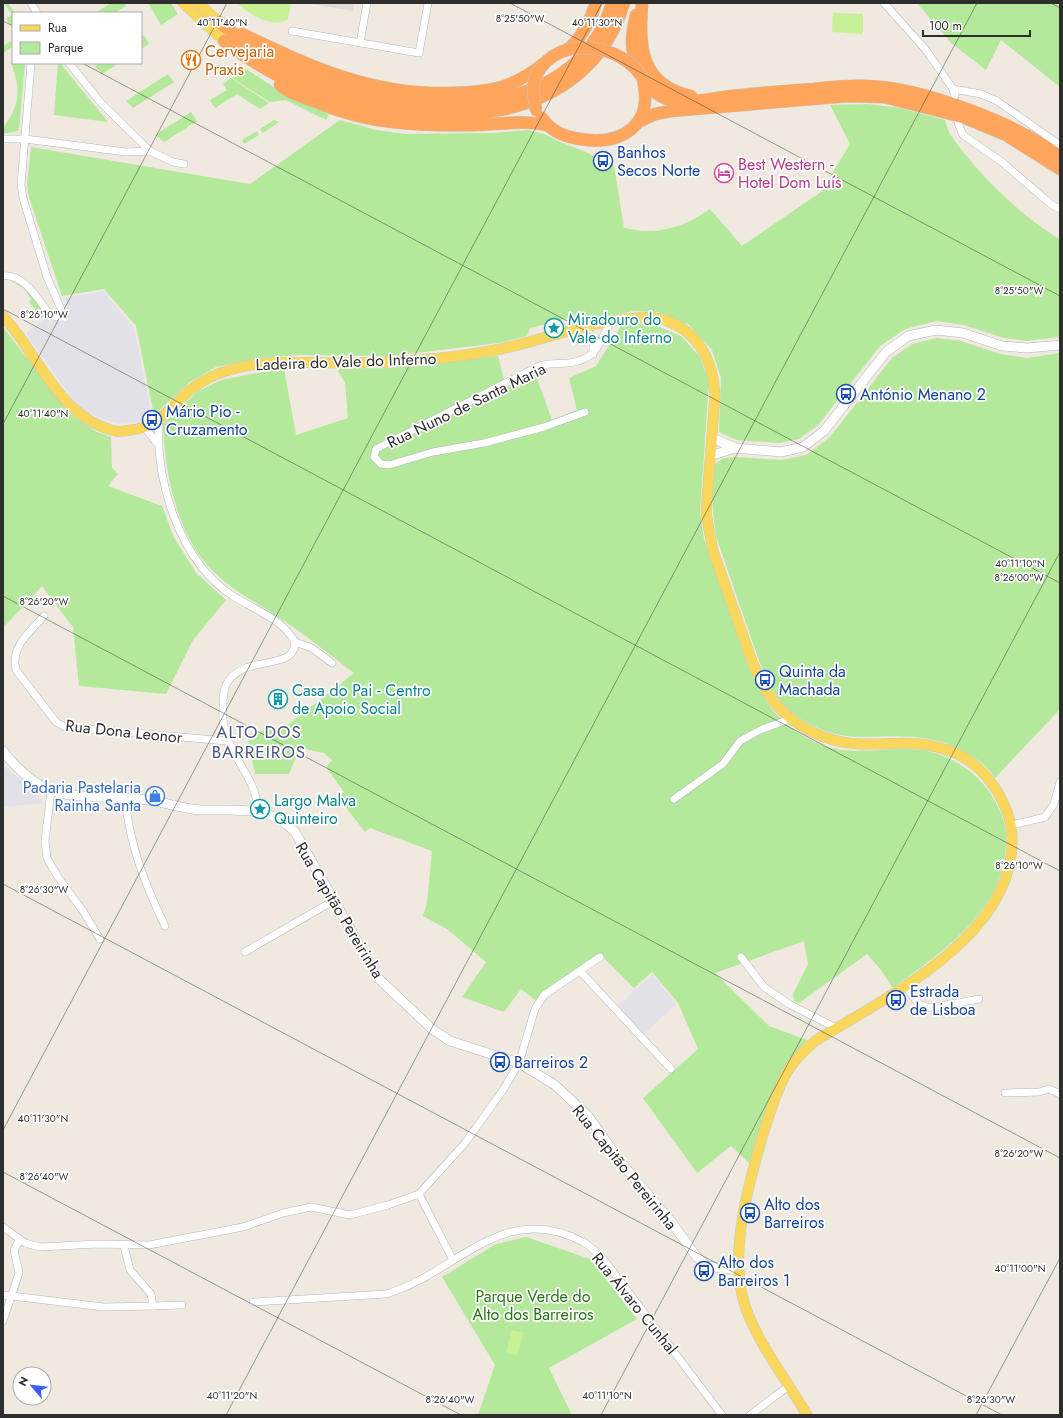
<svg xmlns="http://www.w3.org/2000/svg" width="1063" height="1418" font-family="Jost,sans-serif">
<style>
.industrial{fill:#e3e1e8}
.green{fill:#b4e89a}
.pitch{fill:#c8f096}
.plaza{fill:#dfdcd7}
.lines{fill:none;stroke-linecap:round;stroke-linejoin:round}
.street-casing{stroke:#b4b6c2;stroke-width:8}
.secondary-casing{stroke:#b4b6c2;stroke-width:10}
.primary-casing{stroke:#c9c9c9;stroke-width:11}
.highway-casing{stroke:#c9c9c9;stroke-width:13}
.street{stroke:#fff;stroke-width:7}
.secondary{stroke:#fff;stroke-width:9}
.primary{stroke:#f9d65c;stroke-width:10}
.highway{stroke:#ffa55c;stroke-width:12}
.highway-bridge-casing{stroke:#c9c9c9;stroke-width:13;stroke-linecap:butt}
.highway-bridge{stroke:#ffa55c;stroke-width:12}
.ticks{fill:none;stroke:#2e2e2e;stroke-width:1;stroke-opacity:0.45}
.labels{text-anchor:middle;stroke-width:3.5;stroke-linejoin:round;paint-order:stroke}
.food-label{font-size:16px;fill:#c56008;stroke:#fff;text-anchor:start}
.transit-label{font-size:16px;fill:#164399;stroke:#fff;text-anchor:start}
.hotel-label{font-size:16px;fill:#b23c85;stroke:#fff;text-anchor:start}
.culture-label{font-size:16px;fill:#0d838f;stroke:#fff;text-anchor:start}
.street-label{font-size:16px;fill:#2e2e2e;stroke:#fff}
.shop-label{font-size:16px;fill:#366cbe;stroke:#fff;text-anchor:end}
.park-label{font-size:16px;fill:#297217;stroke:#fff}
.neighbourhood-label{font-size:17px;letter-spacing:1px;fill:#4a5482;stroke:#fff}
.ticks-label{font-size:10px;text-anchor:middle;fill:#2e2e2e;stroke:#fff;stroke-width:3.5;stroke-linejoin:round;paint-order:stroke}
</style>
<rect width="100%" height="100%" fill="#f0e9e0"/>
<g class="industrial">
<path d="M103,291l31,37 18,89 -11,5 -22,2 -32,-11 -11,-9 -50,-70 20,-17 4,6 18,-9 -3,-16z"/>
<path d="M3,766l33,25 7,12 -40,4z"/>
<path d="M652,974l24,30 -32,30 -4,-1 -24,-25z"/>
</g>
<g class="green">
<path d="M4,3h4l7,10h-2v16l-7,-10 6,-4z"/>
<path d="M111,3h13l2,3 -11,7h-20z"/>
<path d="M148,3h23l7,11 -17,11z"/>
<path d="M917,3h143v84l-59,-47 -15,30 -35,-27z"/>
<path d="M144,35l5,9 -8,5v-12z"/>
<path d="M13,40v6l-10,7v-7z"/>
<path d="M13,62l12,1 -6,66 -2,2 -14,3c0,-10 5,-12 9,-20 9,-18 6,-32 -1,-51z"/>
<path d="M58,63h2l48,59 -54,-7z"/>
<path d="M100,63h19l-17,11 -7,-8z"/>
<path d="M246,69l35,23 48,22 -3,6 -40,-20 -16,2 -38,-24z"/>
<path d="M168,74l6,8 -41,26 -7,-7z"/>
<path d="M231,78l38,25 -9,6 -23,-15 -22,14 -5,-8 17,-10 -4,-6z"/>
<path d="M868,104l32,4 45,12c2,5 3,12 7,17 25,36 69,79 106,101h2v99l-33,4 -23,-3 -40,-13 -28,-4 -31,8 -25,17 -62,79 -19,14 -19,4 -43,-3 -18,-8 2,-54 -9,-28 -23,-25 -31,-13 -25,-1 -47,11 -10,-6 -46,12 -3,8 -28,7 -109,13 -92,-1 -39,3 -43,9 -26,15 -36,33 -18,-89 -32,-37 -42,7 -33,-99 -2,-12 4,-38 219,37 90,-64 36,10 30,4 86,-1 36,-3 16,4 16,8 24,9 30,15 10,62c34,8 58,0 86,-19l32,37 79,-54 29,-48 -20,-39z"/>
<path d="M191,112l6,9 -33,21 -9,-7z"/>
<path d="M274,120l5,2 -16,11 -3,-4z"/>
<path d="M257,131l2,4 -15,9 -2,-4z"/>
<path d="M6,278c19,8 29,21 40,37l-4,3 -13,-16 2,-3 -7,-10z"/>
<path d="M634,324l21,1 26,11 19,21 9,25 -9,131 4,26 44,127c17,39 33,62 74,79 35,14 76,-3 113,8 26,8 47,25 60,48 11,20 13,33 10,55 -9,61 -66,98 -112,132l-12,-18 -14,-16 -68,49 -5,-2 -1,-7 15,-30 -4,-23 -89,32 54,53 38,14 -23,28 -34,96 -19,-18 -34,27 -54,-75 55,-49 -20,-46 -26,-31 -18,16 -35,-35 -57,40 -7,7 -14,-11 -17,23 -42,-15 24,-35 -39,-33 -24,-13 4,-13 5,-52 -62,-23 -5,4 -27,-35 6,-5 -18,-25 6,-7 -8,-7 -24,-5 -11,26h-34l-8,-39 42,-11 65,-51c-24,-18 -47,-37 -73,-54 -25,-17 -52,-30 -73,-53 -33,-37 -43,-95 -45,-142l34,-32 24,-12 63,-12 12,67 52,-17 -3,-35 -8,-14 53,-1 108,-12 8,31 29,-14 17,47 25,-10 -8,-32 27,-12 25,-40z"/>
<path d="M3,327l66,86 26,18 16,6 1,31 6,6 -10,12 54,20 12,32 23,36 29,26 -33,40 -27,54 -87,-8 -6,-59 -31,-41 -39,42z"/>
<path d="M937,338l24,3 39,13 27,4 33,-5v356l-65,69c-8,-13 -19,-20 -32,-27 -32,-18 -66,-15 -101,-14 -30,1 -64,-14 -83,-38 -9,-11 -14,-25 -20,-38l-43,-125 -3,-24 -2,-37 2,-9 10,-8 13,-1 46,3 24,-5 24,-18 62,-79 20,-14z"/>
<path d="M526,1237l64,22 47,60 -88,49 22,45 -2,2h-91l17,-50 -53,-88 54,-33z"/>
</g>
<g class="pitch">
<path d="M236,3h55l-3,16c-17,11 -39,-6 -52,-16z"/>
<path d="M833,13l30,1v20l-31,-2z"/>
<path d="M512,1330l12,3 -7,23 -11,-4z"/>
</g>
<path class="plaza" d="M306,3h48l-1,8z"/>
<g class="lines">
<defs>
<g id="street">
<path d="M31,3l6,10"/>
<path d="M884,3l42,47 27,39 2,7"/>
<path d="M292,31l127,22 9,-50"/>
<path d="M360,43l7,-40"/>
<path d="M69,63l32,40 49,48 23,11 11,2"/>
<path d="M953,89l28,5 16,7 63,44"/>
<path d="M958,123l5,12 39,27 50,43 8,4"/>
<path d="M3,139h22l101,13 24,-1"/>
<path d="M3,276c21,-3 36,25 47,39l6,2 5,-4v-4l-14,-32 -24,-79 -2,-13 10,-122"/>
<path d="M587,328l6,15v11"/>
<path d="M585,412l-41,15 -60,16 -51,9 -44,13 -8,-1 -7,-7 2,-8 163,-83c10,-3 19,-2 30,-3 27,-3 31,-20 41,-41"/>
<path d="M159,420c-4,60 20,141 74,176 20,13 50,23 62,46 0,31 -52,10 -69,43 -3,7 -3,14 -3,21 -3,35 17,52 30,82 3,7 4,16 7,23"/>
<path d="M145,428l12,15"/>
<path d="M44,616c-14,16 -34,31 -28,54l40,52 9,5 162,14"/>
<path d="M295,642l17,6 20,15"/>
<path d="M51,791l-6,50 2,17 11,19 25,34 17,28"/>
<path d="M125,798c5,48 19,84 40,128"/>
<path d="M674,799l49,-35 17,-23 20,-11 30,-11"/>
<path d="M1012,825l33,-8 9,-13 6,-22"/>
<path d="M245,952l88,-51"/>
<path d="M741,957l23,30 25,17 47,24"/>
<path d="M580,971l91,98"/>
<path d="M905,986l14,18 11,4 49,-9"/>
<path d="M1005,1093l34,-1 10,-3 11,5"/>
<path d="M419,1194l34,66"/>
<path d="M3,1227l22,16 15,4 57,-3 52,1 94,-18 40,-14 28,-6 39,8 38,-10 31,-11 46,-51 38,-53 16,-27 16,-54 9,-14 56,-38"/>
<path d="M124,1246l6,24 21,24 2,12 29,-1"/>
<path d="M3,1295l101,12 49,-1"/>
<path d="M253,1302l133,-8c70,-20 116,-95 197,-52 8,4 15,12 21,18l118,155"/>
<path d="M3,1321l16,-48 -5,-23 6,-11"/>
<path d="M750,1415l40,-30"/>
</g>
<g id="secondary">
<path d="M712,438l23,10 46,4 22,-5 21,-16 62,-79 22,-16 28,-6 27,3 39,13 25,2 33,-3"/>
<path d="M710,456l25,-8"/>
<path d="M3,751c46,60 80,40 144,49 18,2 36,9 54,10 34,1 68,-6 94,22l83,146 54,51 18,12 69,22 36,22 33,31 35,49 46,54 28,38 9,9 34,4"/>
</g>
<g id="primary">
<path d="M183,3l41,38"/>
<path d="M198,3l21,19"/>
<path d="M3,316c35,38 56,102 112,115 5,1 11,0 16,-1 28,-3 38,-22 58,-39 13,-11 31,-19 48,-23 33,-9 67,-5 101,-5 54,0 109,-3 163,-14 40,-8 127,-41 164,-29 34,12 48,41 50,75l-9,118 7,38 40,113c6,13 12,28 22,39 20,25 53,40 85,41 36,1 59,-6 95,9 25,11 43,34 52,59 6,15 6,29 4,44 -12,88 -128,143 -196,185 -10,9 -21,19 -28,31 -11,19 -17,41 -24,62 -14,49 -32,111 -21,161 9,40 45,85 65,120"/>
</g>
<g id="highway">
<path d="M642,3c-3,44 -2,82 49,93"/>
<path d="M636,15c-6,26 -6,33 4,58"/>
<path d="M219,22c39,33 83,56 133,70 91,25 228,20 260,-89"/>
<path d="M242,34c69,33 129,61 208,59 39,-1 62,-4 93,-29"/>
<path d="M224,41c31,24 66,43 104,56 104,34 258,32 296,-94"/>
<path d="M566,50c14,-8 25,-31 30,-47"/>
<path d="M643,79c8,10 16,19 28,21 20,4 41,-2 61,-4 27,-3 54,-5 82,-7 18,-2 36,-4 54,-3 54,2 149,37 192,71"/>
<path d="M280,85c10,9 26,13 39,18 50,22 104,23 158,22 24,-1 46,-5 69,0"/>
<path d="M542,118c9,14 23,19 38,21 42,7 74,-14 63,-59"/>
<path d="M638,122l17,-8 16,-3 177,-15 36,1 79,20 43,18 54,34"/>
</g>
</defs>
<use href="#street" class="street-casing"/>
<use href="#secondary" class="secondary-casing"/>
<use href="#primary" class="primary-casing"/>
<use href="#highway" class="highway-casing"/>
<use href="#street" class="street"/>
<use href="#secondary" class="secondary"/>
<use href="#primary" class="primary"/>
<use href="#highway" class="highway"/>
<defs>
<path id="highway-bridge" d="M536,110c-2,-12 -5,-25 1,-36 21,-41 87,-30 106,5"/>
</defs>
<use href="#highway-bridge" class="highway-bridge-casing"/>
<use href="#highway-bridge" class="highway-bridge"/>
</g>
<path class="ticks" d="M510,3l550,293M1051,3l9,5M3,21l10,5M82,63l978,520M3,309l1057,562M3,424l224,-421M3,596l1057,562M3,884l999,531M3,1130l599,-1127M3,1172l458,243M226,1415l751,-1412M601,1415l459,-863M976,1415l84,-157"/>
<defs>
<symbol id="restaurant-ring" viewBox="-11 -11 22 22"><circle r="9.5" fill="#fff" stroke="#e8710a" stroke-width="1.5"/><path d="M-5-6h1v4h1v-4h1v4h1v-4h1v5L-1.5 .5V6h-2V.5L-5-1ZM5-6V6H3V1.5H1.5Q1.5-4 5-6Z" fill="#e8710a"/></symbol>
<symbol id="bus-ring" viewBox="-11 -11 22 22"><circle r="9.5" fill="#fff" stroke="#1a4fb4" stroke-width="1.5"/><path d="M-5-6H5V4H4V6H2V4H-2V6H-4V4H-5ZM-3.5-4V0h7V-4ZM-3.5 1.2v1.5H-2V1.2ZM2 1.2v1.5H3.5V1.2Z" fill="#1a4fb4"/></symbol>
<symbol id="hotel-ring" viewBox="-11 -11 22 22"><circle r="9.5" fill="#fff" stroke="#d1479c" stroke-width="1.5"/><path d="M-6-4.5h1.5V1H6V5H4.5V3h-9V5H-6ZM-4 0a1.8 1.8 0 1 1 3.6 0ZM.5 0V-2.5h3Q6-2.5 6 0Z" fill="#d1479c"/></symbol>
<symbol id="sight-ring" viewBox="-11 -11 22 22"><circle r="9.5" fill="#fff" stroke="#0f9aa8" stroke-width="1.5"/><path d="M0-6L1.8-2.2L6-1.7L2.9 1.2L3.7 5.4L0 3.3L-3.7 5.4L-2.9 1.2L-6-1.7L-1.8-2.2Z" fill="#0f9aa8"/></symbol>
<symbol id="building-ring" viewBox="-11 -11 22 22"><circle r="9.5" fill="#fff" stroke="#0f9aa8" stroke-width="1.5"/><path d="M-4-6H4V6H1V3H-1V6H-4ZM-2.5-4.3h1.7v1.8h-1.7ZM.8-4.3h1.7v1.8H.8ZM-2.5-1h1.7V.8h-1.7ZM.8-1h1.7V.8H.8Z" fill="#0f9aa8"/></symbol>
<symbol id="shop-ring" viewBox="-11 -11 22 22"><circle r="9.5" fill="#fff" stroke="#3f7fe0" stroke-width="1.5"/><path d="M-5-2.5h2.3a2.7 3.5 0 0 1 5.4 0H5L5.5 6h-11ZM-1.5-2.5h3a1.5 2.3 0 0 0-3 0Z" fill="#3f7fe0"/></symbol>
</defs>
<g fill-rule="evenodd">
<use href="#restaurant-ring" x="180" y="49" width="22" height="22"/>
<use href="#bus-ring" x="592" y="150" width="22" height="22"/>
<use href="#hotel-ring" x="713" y="162" width="22" height="22"/>
<use href="#sight-ring" x="543" y="317" width="22" height="22"/>
<use href="#bus-ring" x="835" y="383" width="22" height="22"/>
<use href="#bus-ring" x="141" y="409" width="22" height="22"/>
<use href="#bus-ring" x="754" y="669" width="22" height="22"/>
<use href="#building-ring" x="267" y="688" width="22" height="22"/>
<use href="#shop-ring" x="144" y="785" width="22" height="22"/>
<use href="#sight-ring" x="249" y="798" width="22" height="22"/>
<use href="#bus-ring" x="885" y="989" width="22" height="22"/>
<use href="#bus-ring" x="489" y="1051" width="22" height="22"/>
<use href="#bus-ring" x="739" y="1202" width="22" height="22"/>
<use href="#bus-ring" x="693" y="1260" width="22" height="22"/>
</g>
<g class="labels">
<g class="food-label">
<text x="205" y="57">Cervejaria<tspan x="205" dy="18">Praxis</tspan></text>
</g>
<g class="transit-label">
<text x="617" y="158">Banhos<tspan x="617" dy="18">Secos Norte</tspan></text>
<text x="860" y="400">António Menano 2</text>
<text x="166" y="417">Mário Pio -<tspan x="166" dy="18">Cruzamento</tspan></text>
<text x="779" y="677">Quinta da<tspan x="779" dy="18">Machada</tspan></text>
<text x="910" y="997">Estrada<tspan x="910" dy="18">de Lisboa</tspan></text>
<text x="514" y="1068">Barreiros 2</text>
<text x="764" y="1210">Alto dos<tspan x="764" dy="18">Barreiros</tspan></text>
<text x="718" y="1268">Alto dos<tspan x="718" dy="18">Barreiros 1</tspan></text>
</g>
<g class="hotel-label">
<text x="738" y="170">Best Western -<tspan x="738" dy="18">Hotel Dom Luís</tspan></text>
</g>
<g class="culture-label">
<text x="568" y="325">Miradouro do<tspan x="568" dy="18">Vale do Inferno</tspan></text>
<text x="292" y="696">Casa do Pai - Centro<tspan x="292" dy="18">de Apoio Social</tspan></text>
<text x="274" y="806">Largo Malva<tspan x="274" dy="18">Quinteiro</tspan></text>
</g>
<g class="street-label">
<text transform="translate(346 361) rotate(-2)" y="6">Ladeira do Vale do Inferno</text>
<text transform="translate(466 405) rotate(-26)" y="6">Rua Nuno de Santa Maria</text>
<text transform="translate(124 731) rotate(6)" y="6">Rua Dona Leonor</text>
<text transform="translate(340 910) rotate(59)" y="6">Rua Capitão Pereirinha</text>
<text transform="translate(625 1167) rotate(51)" y="6">Rua Capitão Pereirinha</text>
<text transform="translate(635 1303) rotate(51)" y="6">Rua Álvaro Cunhal</text>
</g>
<g class="shop-label">
<text x="141" y="793">Padaria Pastelaria<tspan x="141" dy="18">Rainha Santa</tspan></text>
</g>
<g class="park-label">
<text x="533" y="1302">Parque Verde do<tspan x="533" dy="18">Alto dos Barreiros</tspan></text>
</g>
<g class="neighbourhood-label">
<text x="259" y="738">ALTO DOS<tspan x="259" dy="20">BARREIROS</tspan></text>
</g>
</g>
<g class="ticks-label">
<text x="520" y="22">8°25'50"W</text>
<text x="222" y="26">40°11'40"N</text>
<text x="597" y="26">40°11'30"N</text>
<text x="1019" y="294">8°25'50"W</text>
<text x="44" y="318">8°26'10"W</text>
<text x="43" y="417">40°11'40"N</text>
<text x="1020" y="567">40°11'10"N</text>
<text x="1019" y="581">8°26'00"W</text>
<text x="44" y="605">8°26'20"W</text>
<text x="1019" y="869">8°26'10"W</text>
<text x="44" y="893">8°26'30"W</text>
<text x="43" y="1122">40°11'30"N</text>
<text x="1019" y="1157">8°26'20"W</text>
<text x="44" y="1180">8°26'40"W</text>
<text x="1020" y="1272">40°11'00"N</text>
<text x="232" y="1399">40°11'20"N</text>
<text x="607" y="1399">40°11'10"N</text>
<text x="450" y="1403">8°26'40"W</text>
<text x="991" y="1403">8°26'30"W</text>
</g>
<rect width="1063" height="1418" fill="none" stroke="#2e2e2e" stroke-width="8"/>
<rect x="12" y="12" width="130" height="52" fill="#ffffff" stroke="#ababab"/>
<rect x="20" y="25" width="20" height="6" fill="#f9d65c" stroke="#ababab"/>
<text x="48" y="32" font-size="12" fill="#2e2e2e">Rua</text>
<rect x="20" y="42" width="20" height="12" fill="#b4e89a" stroke="#ababab"/>
<text x="48" y="52" font-size="12" fill="#2e2e2e">Parque</text>
<g transform="translate(32 1386) rotate(298)"><circle r="19" fill="#ffffff" stroke="#ababab"/>
<path d="M0-3L7 15L0 10L-7 15Z" fill="#3e5fff"/>
<text y="-6" font-size="11" font-weight="bold" text-anchor="middle" fill="#2e2e2e">N</text>
</g>
<path d="M923 30v6h107v-6" fill="none" stroke="#2e2e2e" stroke-width="2"/>
<text x="929" y="30" font-size="12" fill="#2e2e2e" stroke="#ffffff" stroke-width="3" paint-order="stroke">100 m</text>
</svg>
